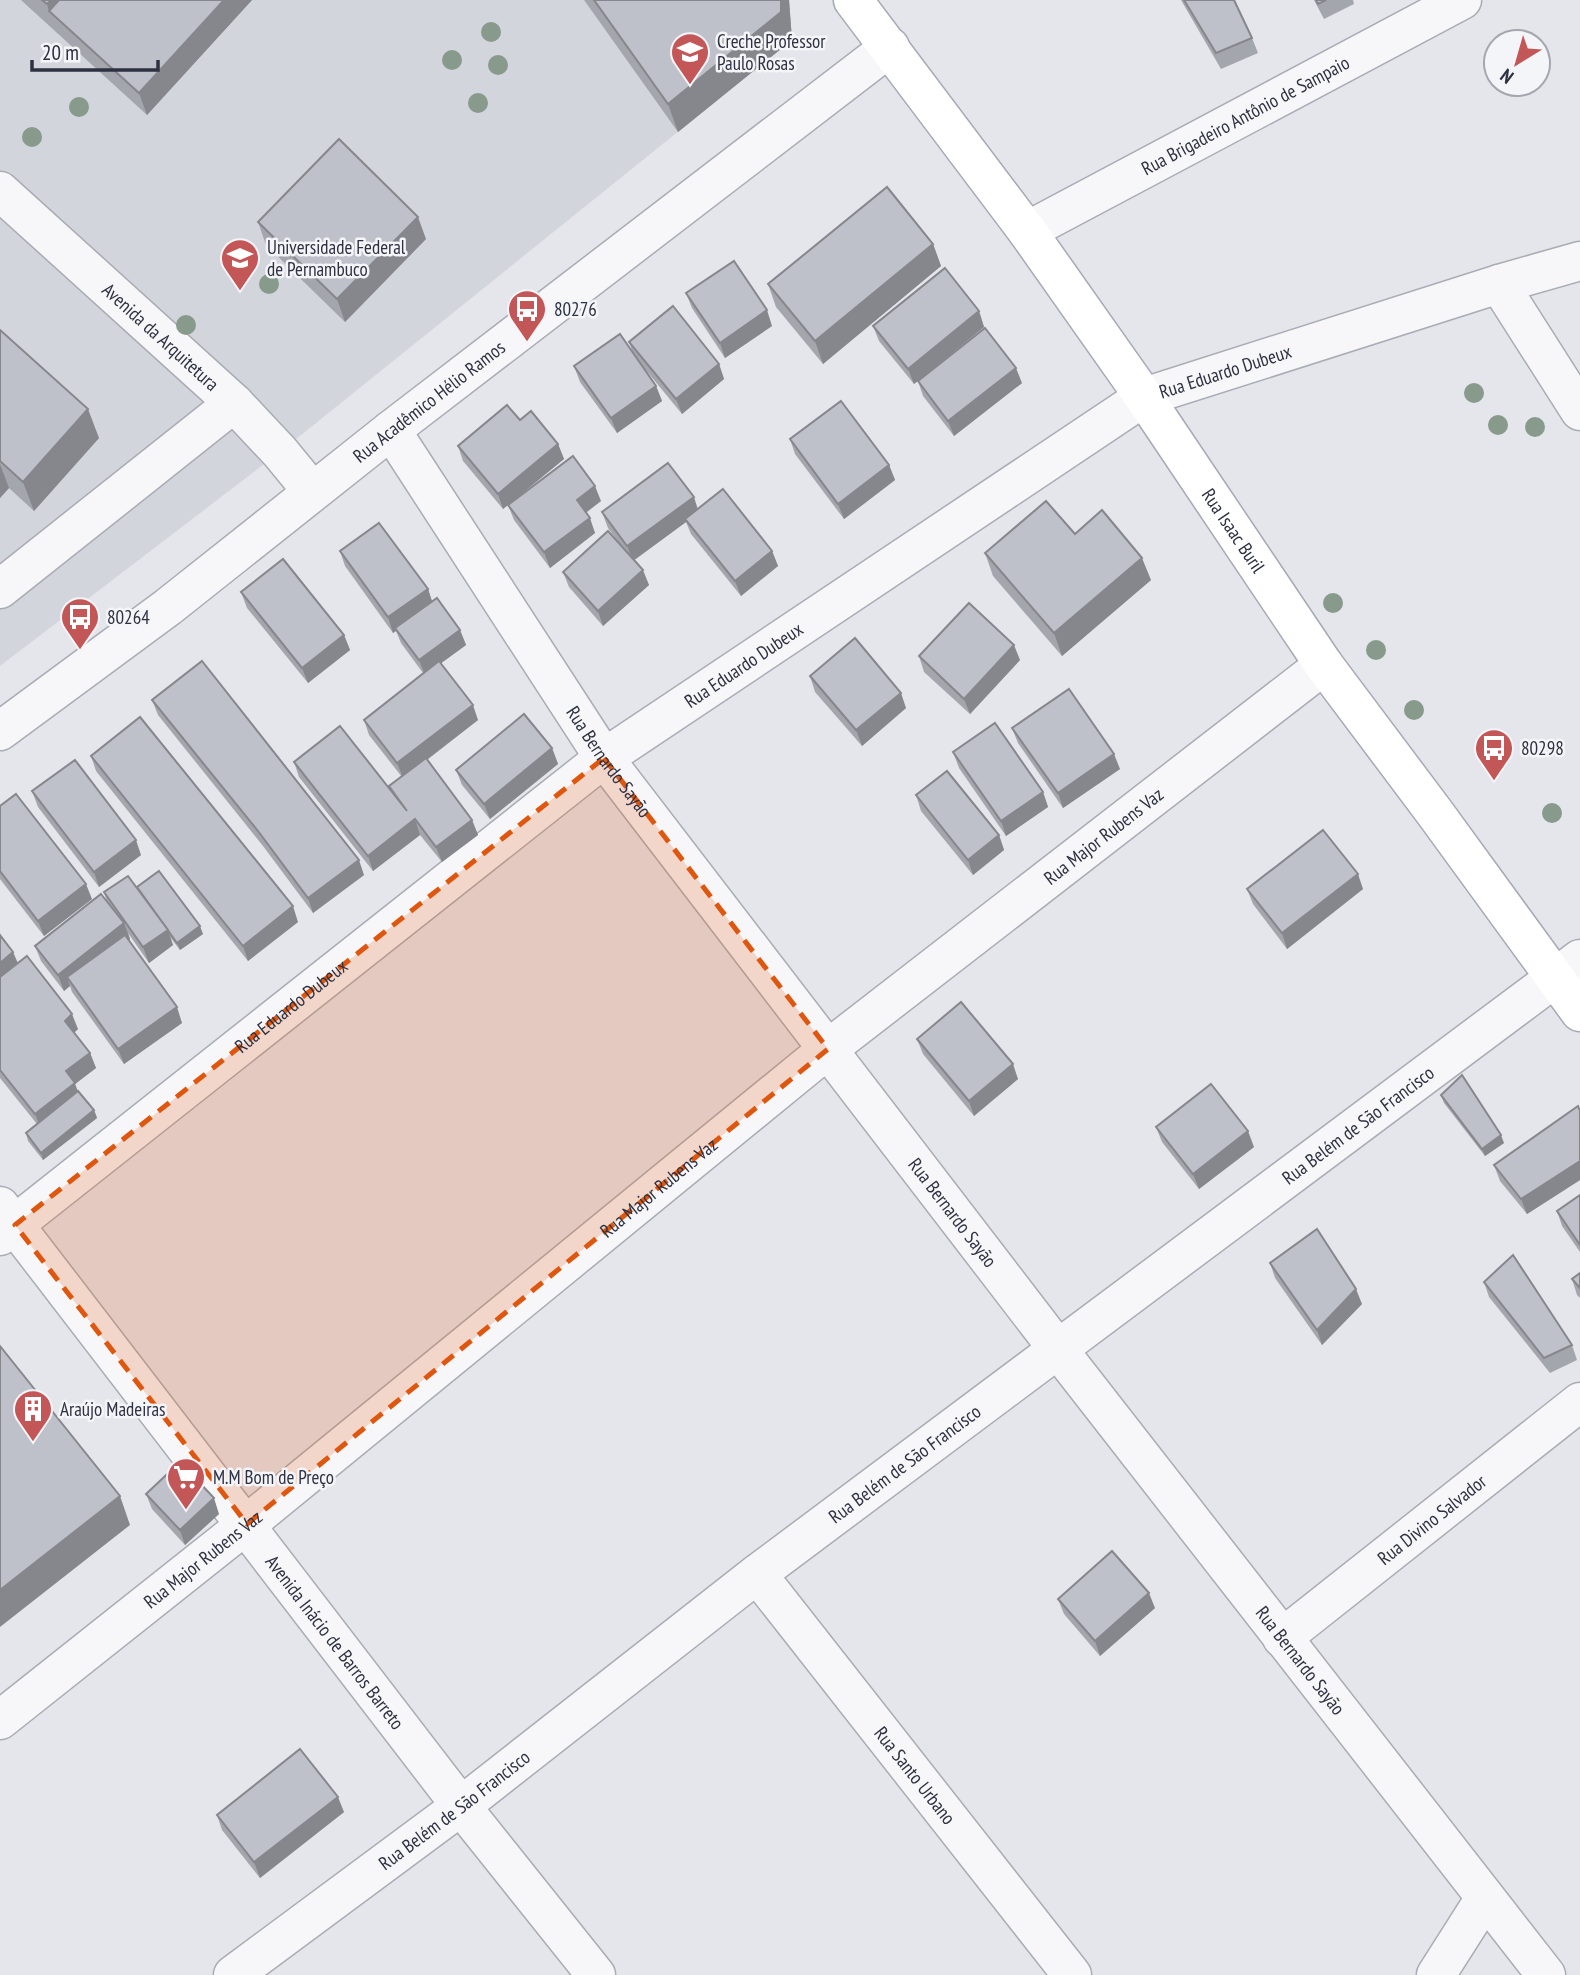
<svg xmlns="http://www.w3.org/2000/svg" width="1580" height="1975" font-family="'PT Sans Narrow',sans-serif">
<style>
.built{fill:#d3d5dc}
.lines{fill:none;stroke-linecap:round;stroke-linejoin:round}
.minor-casing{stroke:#a9acb5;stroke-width:41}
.major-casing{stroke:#a5a9b5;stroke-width:41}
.minor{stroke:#f7f7f9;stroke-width:38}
.major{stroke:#fff;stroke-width:38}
.tree{fill:#889a8b}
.wall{fill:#a4a6ae}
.shaded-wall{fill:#86878d}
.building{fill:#bfc1ca;stroke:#86878d;stroke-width:2}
.marked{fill:#df570f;fill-opacity:0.2;stroke:#df570f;stroke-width:5;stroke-dasharray:14 9;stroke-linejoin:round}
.labels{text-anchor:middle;stroke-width:5;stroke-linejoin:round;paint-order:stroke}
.poi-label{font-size:19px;fill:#2d3142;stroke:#f4f5f8;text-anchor:start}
.street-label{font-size:19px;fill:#2d3142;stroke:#f4f5f8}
</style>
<rect width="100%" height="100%" fill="#e4e6eb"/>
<path class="built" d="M0,0h789l3,40 -512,412 -280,214z"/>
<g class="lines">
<defs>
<g id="minor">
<path id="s1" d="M0,191l234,212 46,49 32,39"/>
<path id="s2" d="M1027,231l435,-231"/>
<path d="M1499,284l81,127"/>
<path id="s3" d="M391,430l213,328 453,590 489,627"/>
<path d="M0,589l234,-186"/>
<path id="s4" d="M0,731l168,-124 223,-177 499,-383"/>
<path id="s5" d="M0,1206l461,600 135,169"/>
<path id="s6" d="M0,1236l604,-478 540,-361 355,-113 81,-23"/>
<path id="s7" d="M757,1574l315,401"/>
<path id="s8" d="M1282,1638l298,-236"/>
<path id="s9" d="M0,1720l247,-196 581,-475 496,-384"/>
<path id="s10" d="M233,1975l228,-169 296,-232 823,-615"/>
<path d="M1436,1975l49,-77"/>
</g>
<g id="major">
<path id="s11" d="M853,0l174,231 117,166 180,268 111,148 145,199"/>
</g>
</defs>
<use href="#minor" class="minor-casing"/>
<use href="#major" class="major-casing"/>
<use href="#minor" class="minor"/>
<use href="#major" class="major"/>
</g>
<g class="tree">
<circle cx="491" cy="32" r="10"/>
<circle cx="452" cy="60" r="10"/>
<circle cx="498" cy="65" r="10"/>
<circle cx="478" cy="103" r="10"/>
<circle cx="79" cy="107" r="10"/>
<circle cx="32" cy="137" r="10"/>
<circle cx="269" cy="284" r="10"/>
<circle cx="186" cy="325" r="10"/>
<circle cx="1474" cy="393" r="10"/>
<circle cx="1498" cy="425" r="10"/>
<circle cx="1535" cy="427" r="10"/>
<circle cx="1333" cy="603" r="10"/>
<circle cx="1376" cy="650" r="10"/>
<circle cx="1414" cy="710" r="10"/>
<circle cx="1552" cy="813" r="10"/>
</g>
<g class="wall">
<path d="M21,0h231l-105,115z"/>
<path d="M584,0h205l3,40 -114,92z"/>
<path d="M1181,0h53l18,38 6,15 -37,16z"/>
<path d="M1314,0h39l1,4 -30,15z"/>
<path d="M258,222l168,17 -81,83 -79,-77z"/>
<path d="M933,244l8,22 -118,98 -47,-57 -8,-23z"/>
<path d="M686,293l86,33 -47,32 -33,-50z"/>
<path d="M979,311l5,16 -70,57 -35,-43 -6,-15z"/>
<path d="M0,330l99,108 -65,73 -25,-23 -9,10z"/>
<path d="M629,342l90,22 5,15 -42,35 -37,-45 11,17 6,15 -45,32 -37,-51 -6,-16 59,-13z"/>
<path d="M918,381l104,2 -68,53 -31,-40z"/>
<path d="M520,420l38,24 6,15 -61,50 -40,-48 -5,-15z"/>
<path d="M790,439l99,26 6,15 -51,39 -49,-65z"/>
<path d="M601,501l-15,12 9,20 -45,35 -36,-48 -6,-15z"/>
<path d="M698,509l74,42 6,15 -37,30 -50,-62 -5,-12 -52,38 15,25 -46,41 -34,-39 -6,-15 60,-24 -15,-20 -6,-16z"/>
<path d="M1075,534l76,46 -89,76 -69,-80 -8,-23z"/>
<path d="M340,551l88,38 4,13 28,28 6,15 -25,18 37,57 -51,40 45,60 6,15 -36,27 -22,-27 -47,36 -74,-94 -5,-15 97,29 -2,-5 13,-9 -33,-42 -5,-15 59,-47 -22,-30 -5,-12 -3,2 -48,-67z"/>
<path d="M241,592l103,43 6,15 -42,33 -61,-75z"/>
<path d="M919,656l101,4 -50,54 -46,-42z"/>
<path d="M810,676l96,32 -44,38 -47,-54z"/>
<path d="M152,700l212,175 -51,38 -50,-67 -105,-131z"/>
<path d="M1012,728l108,41 -57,39 -45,-65z"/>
<path d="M552,748l6,16 -68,55 -28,-34 -6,-15z"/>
<path d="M953,752l90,40 5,15 -42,29 -47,-68z"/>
<path d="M91,756l207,166 -50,39 -152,-190z"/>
<path d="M32,791l109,64 -42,32 -61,-80z"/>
<path d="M916,795l83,40 5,15 -31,25 -52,-64z"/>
<path d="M0,806l92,93 -48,37 -44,-57z"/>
<path d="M137,888l66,46 -23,16 -10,-13 3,8 -24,18 -21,-30 2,6 -2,1 54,83 -58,41 -52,-72 -2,-6 -6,5 -23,-30 -6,-15 72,-44 -3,-10z"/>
<path d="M1247,889h116l-76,60 -34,-45z"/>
<path d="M0,935l13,17 5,11 60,66 -4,4 16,20 6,15 -21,16 3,7 16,19 3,8 -54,42 -15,-19 -2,-8 11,-9 -37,-46z"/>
<path d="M917,1039l101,40 -44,37 -51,-62z"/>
<path d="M1441,1095l63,48 -19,13 -41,-53z"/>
<path d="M1580,1111v69l-53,34 -27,-33 -6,-16z"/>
<path d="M1156,1127l98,20 -55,42 -37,-47z"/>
<path d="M1580,1195v57l-18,-26 -5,-15z"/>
<path d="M1270,1263l92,41 -40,41 -47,-67z"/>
<path d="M1580,1273v25l-3,-3 -5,-16z"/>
<path d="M1484,1282l88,63 5,15 -27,13 -61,-76z"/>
<path d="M146,1494l73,20 -34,31 -33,-36z"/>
<path d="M1058,1599l97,9 -55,48 -36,-42z"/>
<path d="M344,1812l-84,66 -38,-48 -5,-15z"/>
</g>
<g class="shaded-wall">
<path d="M51,0h37l-39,11 -2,-7z"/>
<path d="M224,0h28l-105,115 -8,-22z"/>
<path d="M781,0h8l3,40 -114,92 -10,-28z"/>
<path d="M418,217l8,22 -81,83 -8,-23z"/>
<path d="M933,244l8,22 -118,98 -8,-23z"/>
<path d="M767,310l5,16 -47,32 -5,-15z"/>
<path d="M979,311l5,16 -70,57 -6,-15z"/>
<path d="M719,364l5,15 -42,35 -6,-15z"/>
<path d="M1016,368l6,15 -68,53 -6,-15z"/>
<path d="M656,386l6,15 -45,32 -6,-15z"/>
<path d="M88,409l11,29 -65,73 -11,-29z"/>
<path d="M558,444l6,15 -61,50 -5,-15z"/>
<path d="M0,464l9,24 -9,10z"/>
<path d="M889,465l6,15 -51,39 -6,-15z"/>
<path d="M595,486l6,15 -19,14 -5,-15z"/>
<path d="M694,497l5,16 -14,6 1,3 -53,39 -6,-15z"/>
<path d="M590,518l5,15 -45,35 -6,-16z"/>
<path d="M772,551l6,15 -37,30 -6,-15z"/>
<path d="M1142,558l9,22 -89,76 -8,-23z"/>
<path d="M643,570l6,15 -46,41 -5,-15z"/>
<path d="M428,589l5,15 -40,29 -5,-16z"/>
<path d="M460,630l6,15 -41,30 -6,-15z"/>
<path d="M344,635l6,15 -42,33 -6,-15z"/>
<path d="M1014,645l6,15 -50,54 -6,-15z"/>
<path d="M901,693l5,15 -44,38 -6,-16z"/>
<path d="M473,705l5,15 -75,58 -6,-15z"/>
<path d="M552,748l6,16 -68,55 -6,-15z"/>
<path d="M1114,754l6,15 -57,39 -5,-15z"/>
<path d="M1043,792l5,15 -42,29 -5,-15z"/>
<path d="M415,819l5,16 -47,36 -5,-15z"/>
<path d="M472,820l6,15 -36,27 -6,-15z"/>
<path d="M999,835l5,15 -31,25 -5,-15z"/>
<path d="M136,840l5,15 -42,32 -5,-15z"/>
<path d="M359,860l5,15 -51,38 -5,-15z"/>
<path d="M1358,874l5,15 -76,60 -5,-16z"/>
<path d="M86,884l6,15 -48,37 -6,-15z"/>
<path d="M293,906l5,16 -50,39 -5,-15z"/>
<path d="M124,923l6,16 -58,45 -5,-7 3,9 -6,5 -6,-16z"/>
<path d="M200,926l3,8 -23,16 -3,-7z"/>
<path d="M168,930l5,15 -24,18 -6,-16z"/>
<path d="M13,952l6,15 -19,15v-19z"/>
<path d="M177,1007l5,16 -58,41 -6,-15z"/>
<path d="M72,1014l6,15 -8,7 -5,-15z"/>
<path d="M90,1053l6,15 -21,16 5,15 -39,30 -6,-15 31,-43z"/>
<path d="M1013,1064l5,15 -44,37 -5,-15z"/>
<path d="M94,1110l3,8 -54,42 -2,-7z"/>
<path d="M1248,1131l6,16 -55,42 -6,-15z"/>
<path d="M1501,1135l3,8 -19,13 -3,-7z"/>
<path d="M1580,1161v19l-53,34 -6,-15z"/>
<path d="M1356,1289l6,15 -40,41 -5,-15z"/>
<path d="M120,1496l10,29 -130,102v-37z"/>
<path d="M214,1498l5,16 -34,31 -5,-15z"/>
<path d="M1149,1593l6,15 -55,48 -5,-15z"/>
<path d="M338,1797l6,15 -84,66 -6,-16z"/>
</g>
<g class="building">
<path d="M42,0h9l-4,4z"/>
<path d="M59,0h165l-85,93 -90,-82z"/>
<path d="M594,0h187v12l-113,92z"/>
<path d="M1184,0h50l18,38 -36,15z"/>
<path d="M1316,0h10l-8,4z"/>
<path d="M339,139l79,78 -81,82 -79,-77z"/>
<path d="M887,187l46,57 -118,97 -47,-57z"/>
<path d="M734,261l33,49 -47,33 -34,-50z"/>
<path d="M945,268l34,43 -71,58 -35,-43z"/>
<path d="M673,306l46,58 -43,35 -47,-57z"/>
<path d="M985,328l31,40 -68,53 -30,-40z"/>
<path d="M0,330l88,79 -65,73 -23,-21z"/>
<path d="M620,334l36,52 -45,32 -37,-52z"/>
<path d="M841,401l48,64 -51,39 -48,-65z"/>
<path d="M507,405l13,15 11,-9 27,33 -60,50 -40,-48z"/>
<path d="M573,456l22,30 -18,14 13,18 -46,34 -36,-47z"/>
<path d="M668,463l26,34 -67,49 -25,-34z"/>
<path d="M723,489l49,62 -37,30 -50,-62z"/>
<path d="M1046,501l29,33 27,-24 40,48 -88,75 -69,-80z"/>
<path d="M379,523l49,66 -40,28 -48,-66z"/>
<path d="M608,531l35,39 -45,41 -35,-39z"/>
<path d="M283,559l61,76 -42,33 -61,-76z"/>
<path d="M437,598l23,32 -41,30 -24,-32z"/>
<path d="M969,603l45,42 -50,54 -45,-43z"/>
<path d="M855,638l46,55 -45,37 -46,-54z"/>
<path d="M202,661l157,199 -51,38 -50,-67 -106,-131z"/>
<path d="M439,661l34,44 -76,58 -33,-43z"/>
<path d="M1069,689l45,65 -56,39 -46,-65z"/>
<path d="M524,714l28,34 -68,56 -28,-34z"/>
<path d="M140,717l153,189 -50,40 -152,-190z"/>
<path d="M995,723l48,69 -42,29 -48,-69z"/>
<path d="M340,726l67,85 -18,-25 37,-28 46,62 -36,27 -21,-28 -47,37 -74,-94z"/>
<path d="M75,760l61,80 -42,32 -62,-81z"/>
<path d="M947,771l52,64 -31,25 -52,-65z"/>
<path d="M16,794l70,90 -48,37 -38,-50v-65z"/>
<path d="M1323,830l35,44 -76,59 -35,-44z"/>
<path d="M159,871l41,55 -23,17 -40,-56z"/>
<path d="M128,876l40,54 -25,17 -39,-55z"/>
<path d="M101,894l23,29 -66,52 -23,-29z"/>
<path d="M0,935l13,17 -13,11z"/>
<path d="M125,935l52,72 -59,42 -51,-72z"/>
<path d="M27,956l45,58 -7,7 25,32 -24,18 9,12 -40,31 -35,-44v-93z"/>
<path d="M961,1002l52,62 -44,37 -52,-62z"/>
<path d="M1462,1075l39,60 -19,14 -41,-54z"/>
<path d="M1211,1084l37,47 -55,43 -37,-47z"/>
<path d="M78,1091l16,19 -53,43 -15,-20z"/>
<path d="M1578,1106l2,5v50l-59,38 -27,-34z"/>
<path d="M1580,1195v50l-23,-34z"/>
<path d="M1317,1229l39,60 -39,41 -47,-67z"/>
<path d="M1513,1255l59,90 -28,13 -60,-76z"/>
<path d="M1580,1273v15l-8,-9z"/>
<path d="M0,1346l120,150 -120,94z"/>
<path d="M180,1462l34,36 -34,32 -34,-36z"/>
<path d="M1112,1551l37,42 -54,48 -37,-42z"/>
<path d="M300,1749l38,48 -84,65 -37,-47z"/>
</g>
<path class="marked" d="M604,758l224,291 -581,475 -232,-299z"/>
<defs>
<symbol id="school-pin" viewBox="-11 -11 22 30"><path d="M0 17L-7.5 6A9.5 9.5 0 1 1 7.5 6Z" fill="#c35656" stroke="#f4f5f8"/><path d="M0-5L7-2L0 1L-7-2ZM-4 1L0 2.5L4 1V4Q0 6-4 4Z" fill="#fff"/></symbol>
<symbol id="university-pin" viewBox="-11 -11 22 30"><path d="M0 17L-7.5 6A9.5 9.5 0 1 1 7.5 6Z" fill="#c35656" stroke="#f4f5f8"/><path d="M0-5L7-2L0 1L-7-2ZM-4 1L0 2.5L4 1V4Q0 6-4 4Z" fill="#fff"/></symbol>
<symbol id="bus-pin" viewBox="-11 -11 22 30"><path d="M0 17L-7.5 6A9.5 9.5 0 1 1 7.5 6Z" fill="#c35656" stroke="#f4f5f8"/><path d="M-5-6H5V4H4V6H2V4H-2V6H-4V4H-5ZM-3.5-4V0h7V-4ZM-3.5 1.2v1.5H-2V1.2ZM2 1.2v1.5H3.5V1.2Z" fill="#fff"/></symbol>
<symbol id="building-pin" viewBox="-11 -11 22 30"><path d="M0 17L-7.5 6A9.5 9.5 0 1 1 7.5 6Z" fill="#c35656" stroke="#f4f5f8"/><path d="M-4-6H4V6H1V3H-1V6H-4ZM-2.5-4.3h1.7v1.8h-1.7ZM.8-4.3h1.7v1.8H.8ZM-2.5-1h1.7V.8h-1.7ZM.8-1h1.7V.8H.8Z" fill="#fff"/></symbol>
<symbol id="supermarket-pin" viewBox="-11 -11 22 30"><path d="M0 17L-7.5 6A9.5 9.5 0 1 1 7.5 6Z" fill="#c35656" stroke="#f4f5f8"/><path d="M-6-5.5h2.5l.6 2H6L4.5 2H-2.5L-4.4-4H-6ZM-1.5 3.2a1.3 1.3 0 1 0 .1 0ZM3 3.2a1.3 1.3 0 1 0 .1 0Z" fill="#fff"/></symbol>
</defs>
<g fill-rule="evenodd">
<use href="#school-pin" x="668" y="30" width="44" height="60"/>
<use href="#university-pin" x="218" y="236" width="44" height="60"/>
<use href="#bus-pin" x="505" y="287" width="44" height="60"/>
<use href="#bus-pin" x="58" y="595" width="44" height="60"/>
<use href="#bus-pin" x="1472" y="726" width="44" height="60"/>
<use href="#building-pin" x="11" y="1387" width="44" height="60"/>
<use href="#supermarket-pin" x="164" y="1455" width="44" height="60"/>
</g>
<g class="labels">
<g class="poi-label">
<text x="717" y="48">Creche Professor<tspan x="717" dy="22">Paulo Rosas</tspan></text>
<text x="267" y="254">Universidade Federal<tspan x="267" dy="22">de Pernambuco</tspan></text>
<text x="554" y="316">80276</text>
<text x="107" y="624">80264</text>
<text x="1521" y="755">80298</text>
<text x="60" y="1416">Araújo Madeiras</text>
<text x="213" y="1484">M.M Bom de Preço</text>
</g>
<g class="street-label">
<text dy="7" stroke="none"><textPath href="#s2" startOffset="247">Rua Brigadeiro Antônio de Sampaio</textPath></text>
<text dy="7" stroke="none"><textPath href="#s1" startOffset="217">Avenida da Arquitetura</textPath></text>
<text dy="7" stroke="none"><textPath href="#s6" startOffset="1505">Rua Eduardo Dubeux</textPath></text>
<text dy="7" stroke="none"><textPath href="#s4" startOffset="541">Rua Acadêmico Hélio Ramos</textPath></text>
<text dy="7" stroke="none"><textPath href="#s11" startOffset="653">Rua Isaac Buril</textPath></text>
<text dy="7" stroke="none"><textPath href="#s6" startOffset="938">Rua Eduardo Dubeux</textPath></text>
<text dy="7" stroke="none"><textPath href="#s3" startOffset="397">Rua Bernardo Sayão</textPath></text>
<text dy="7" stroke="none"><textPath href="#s9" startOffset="1414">Rua Major Rubens Vaz</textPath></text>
<text dy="7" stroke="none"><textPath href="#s6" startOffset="371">Rua Eduardo Dubeux</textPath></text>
<text dy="7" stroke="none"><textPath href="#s10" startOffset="1410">Rua Belém de São Francisco</textPath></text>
<text dy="7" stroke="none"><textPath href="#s9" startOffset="847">Rua Major Rubens Vaz</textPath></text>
<text dy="7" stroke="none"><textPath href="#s3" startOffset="964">Rua Bernardo Sayão</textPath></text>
<text dy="7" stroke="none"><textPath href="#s10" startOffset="844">Rua Belém de São Francisco</textPath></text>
<text dy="7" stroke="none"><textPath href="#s8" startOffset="191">Rua Divino Salvador</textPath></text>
<text dy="7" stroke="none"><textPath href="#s9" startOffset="259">Rua Major Rubens Vaz</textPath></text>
<text dy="7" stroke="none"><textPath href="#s5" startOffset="550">Avenida Inácio de Barros Barreto</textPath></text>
<text dy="7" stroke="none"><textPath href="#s3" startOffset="1531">Rua Bernardo Sayão</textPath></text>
<text dy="7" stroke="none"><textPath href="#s7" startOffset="256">Rua Santo Urbano</textPath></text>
<text dy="7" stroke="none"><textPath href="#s10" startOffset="276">Rua Belém de São Francisco</textPath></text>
</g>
</g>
<g transform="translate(1517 63) rotate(217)"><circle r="33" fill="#f4f5f8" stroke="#a4a7af" stroke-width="2"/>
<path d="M0-5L12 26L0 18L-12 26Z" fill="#c35656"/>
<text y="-10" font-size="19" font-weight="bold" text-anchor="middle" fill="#2d3142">N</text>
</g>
<path d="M32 60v10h126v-10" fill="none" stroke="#2d3142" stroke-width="3.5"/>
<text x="42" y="60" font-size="21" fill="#2d3142" stroke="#f4f5f8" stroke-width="5" paint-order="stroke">20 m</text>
</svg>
